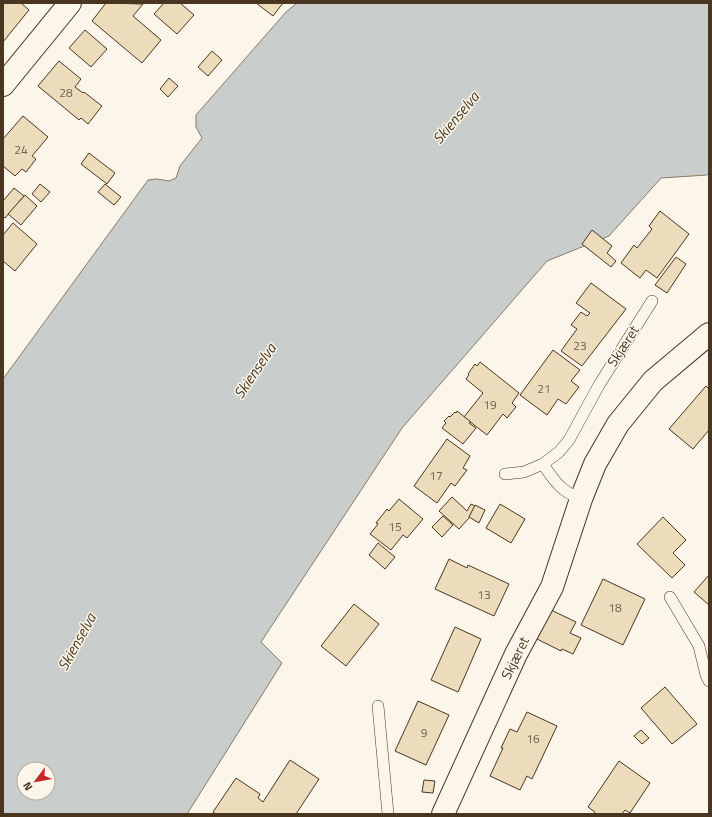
<svg xmlns="http://www.w3.org/2000/svg" width="712" height="817" font-family="'Titillium Web',sans-serif">
<style>
.water{fill:#c9cecd;stroke:#887966;fill-rule:evenodd}
.building{fill:#ecdcbc;stroke:#4a3520}
.lines{fill:none;stroke-linecap:round;stroke-linejoin:round}
.service-casing{stroke:#4a3520;stroke-width:12}
.minor-casing{stroke:#4a3520;stroke-width:24}
.primary-casing{stroke:#4a3520;stroke-width:24}
.service{stroke:#fbf6e9;stroke-width:11}
.minor{stroke:#fbf6e9;stroke-width:22}
.primary{stroke:#fbf6e9;stroke-width:22}
.labels{text-anchor:middle;stroke-width:3;stroke-linejoin:round;paint-order:stroke}
.number-label{font-size:12px;fill:#725f47}
.street-label{font-size:14px;fill:#4a3520;stroke:#fbf6e9}
.water-label{font-size:15px;font-style:italic;fill:#4a3520;stroke:#fbf6e9}
</style>
<rect width="100%" height="100%" fill="#fbf6e9"/>
<path class="water" d="M297,3h412v170l-2,2 -46,3 -52,58 -62,25 -145,167 -141,214 21,21 -95,151h-184v-435l145,-199 9,-1 12,2 7,-3 4,-12 22,-28 -6,-11v-12l90,-103zM24,769h24v24h-24z"/>
<g class="building">
<path d="M3,3h18l8,7 -26,32z"/>
<path d="M106,3l37,1 -10,12 28,24 -19,23 -50,-42z"/>
<path d="M164,3h16l14,12 -17,19 -23,-20z"/>
<path d="M256,3h27l-10,13z"/>
<path d="M85,30l22,19 -16,18 -22,-19z"/>
<path d="M212,51l10,9 -14,16 -10,-9z"/>
<path d="M59,61l22,18 -6,8 8,6 1,-1 18,14 -14,18 -7,-6 -2,2 -41,-34z"/>
<path d="M169,78l9,8 -10,11 -8,-8z"/>
<path d="M23,116l25,21 -16,19 4,3 -10,13 -4,-3 -7,7 -12,-10v-27z"/>
<path d="M89,153l26,20 -8,11 -26,-20z"/>
<path d="M40,184l10,8 -9,10 -9,-8z"/>
<path d="M105,184l16,13 -7,8 -16,-13z"/>
<path d="M14,188l10,8 -19,22 -2,-2v-15z"/>
<path d="M25,195l12,11 -16,19 -13,-11z"/>
<path d="M660,211l29,23 -32,44 -11,-8 -6,8 -19,-15 13,-18 3,3 15,-19 -3,-3z"/>
<path d="M13,223l24,21 -22,27 -12,-10v-26z"/>
<path d="M592,230l20,16 -5,7 9,8 -5,6 -29,-23z"/>
<path d="M676,257l10,7 -19,29 -12,-8z"/>
<path d="M591,283l35,26 -44,57 -21,-15 16,-22 -6,-4 10,-13 6,4 3,-3 -14,-10z"/>
<path d="M553,350l27,20 -9,11 8,6 -13,17 -8,-5 -11,16 -27,-20z"/>
<path d="M480,362l39,31 -7,10 4,4 -9,11 -4,-4 -16,21 -23,-18 19,-24 -17,-14 3,-4 -1,-1 7,-10 2,2z"/>
<path d="M706,386l3,3v41l-16,19 -24,-20z"/>
<path d="M457,411l14,11 -2,1 7,5 -13,16 -21,-16 4,-5 -2,-2 5,-5 1,1 5,-5 1,1z"/>
<path d="M447,439l23,17 -7,12 4,2 -12,16 -4,-3 -14,20 -23,-17z"/>
<path d="M452,497l15,14 4,-7 4,2 -6,12 -10,11 -20,-18z"/>
<path d="M399,499l24,20 -16,19 -4,-3 -12,15 -21,-16 8,-10 -2,-1 11,-14 2,2z"/>
<path d="M500,504l25,15 -14,24 -25,-15z"/>
<path d="M475,505l10,5 -6,13 -10,-6z"/>
<path d="M443,516l10,9 -11,12 -10,-10z"/>
<path d="M663,517l23,23 -13,13 12,12 -13,13 -35,-34z"/>
<path d="M378,543l17,14 -10,12 -16,-14z"/>
<path d="M449,559l18,9 1,-3 41,19 -15,32 -59,-27z"/>
<path d="M709,575v30l-15,-13z"/>
<path d="M603,579l42,20 -22,46 -42,-20z"/>
<path d="M354,604l25,20 -33,42 -25,-20z"/>
<path d="M551,610l25,12 -6,11 11,5 -8,16 -11,-5 -1,2 -24,-12z"/>
<path d="M455,627l26,12 -23,53 -27,-12z"/>
<path d="M665,687l32,37 -25,20 -31,-36z"/>
<path d="M418,701l31,14 -23,50 -31,-14z"/>
<path d="M527,712l30,14 -25,53 -5,-3 -7,14 -30,-14 13,-28h-2l9,-19 7,3z"/>
<path d="M641,730l8,8 -7,6 -8,-8z"/>
<path d="M290,760l29,19 -23,35h-80l-3,-2 23,-34 24,16 -2,4 5,4z"/>
<path d="M619,761l31,22 -20,30 -5,-3 -3,4h-28l1,-2 -7,-5z"/>
<path d="M424,780l11,1 -2,12 -11,-1z"/>
</g>
<g class="lines">
<defs>
<g id="service">
<path d="M543,464c11,17 19,28 38,35"/>
<path d="M505,474l19,-2 19,-8 16,-12 10,-12 30,-55 53,-84"/>
<path d="M670,597l29,49 7,29 3,6"/>
<path d="M378,706l10,108"/>
</g>
<path id="minor" d="M443,814l73,-160 36,-67 29,-88 14,-35 23,-40 35,-43 56,-47"/>
<path id="primary" d="M3,85l67,-82"/>
</defs>
<use href="#service" class="service-casing"/>
<use href="#minor" class="minor-casing"/>
<use href="#primary" class="primary-casing"/>
<use href="#service" class="service"/>
<use href="#minor" class="minor"/>
<use href="#primary" class="primary"/>
</g>
<g class="labels">
<g class="number-label">
<text x="66" y="97">28</text>
<text x="21" y="154">24</text>
<text x="580" y="350">23</text>
<text x="544" y="393">21</text>
<text x="490" y="409">19</text>
<text x="436" y="480">17</text>
<text x="395" y="531">15</text>
<text x="484" y="599">13</text>
<text x="615" y="612">18</text>
<text x="424" y="737">9</text>
<text x="533" y="743">16</text>
</g>
<g class="street-label">
<text transform="translate(623 346) rotate(-57)" y="5">Skjæret</text>
<text transform="translate(515 658) rotate(-64)" y="5">Skjæret</text>
</g>
<g class="water-label">
<text transform="translate(456 118) rotate(-50)" y="5">Skienselva</text>
<text transform="translate(255 371) rotate(-56)" y="5">Skienselva</text>
<text transform="translate(77 642) rotate(-61)" y="5">Skienselva</text>
</g>
</g>
<rect width="712" height="817" fill="none" stroke="#4a3520" stroke-width="8"/>
<g transform="translate(36 781) rotate(238)"><circle r="19" fill="#fbf6e9" stroke="#b4a999"/>
<path d="M0-3L7 15L0 10L-7 15Z" fill="#c62828"/>
<text y="-6" font-size="11" font-weight="bold" text-anchor="middle" fill="#4a3520">N</text>
</g>
</svg>
